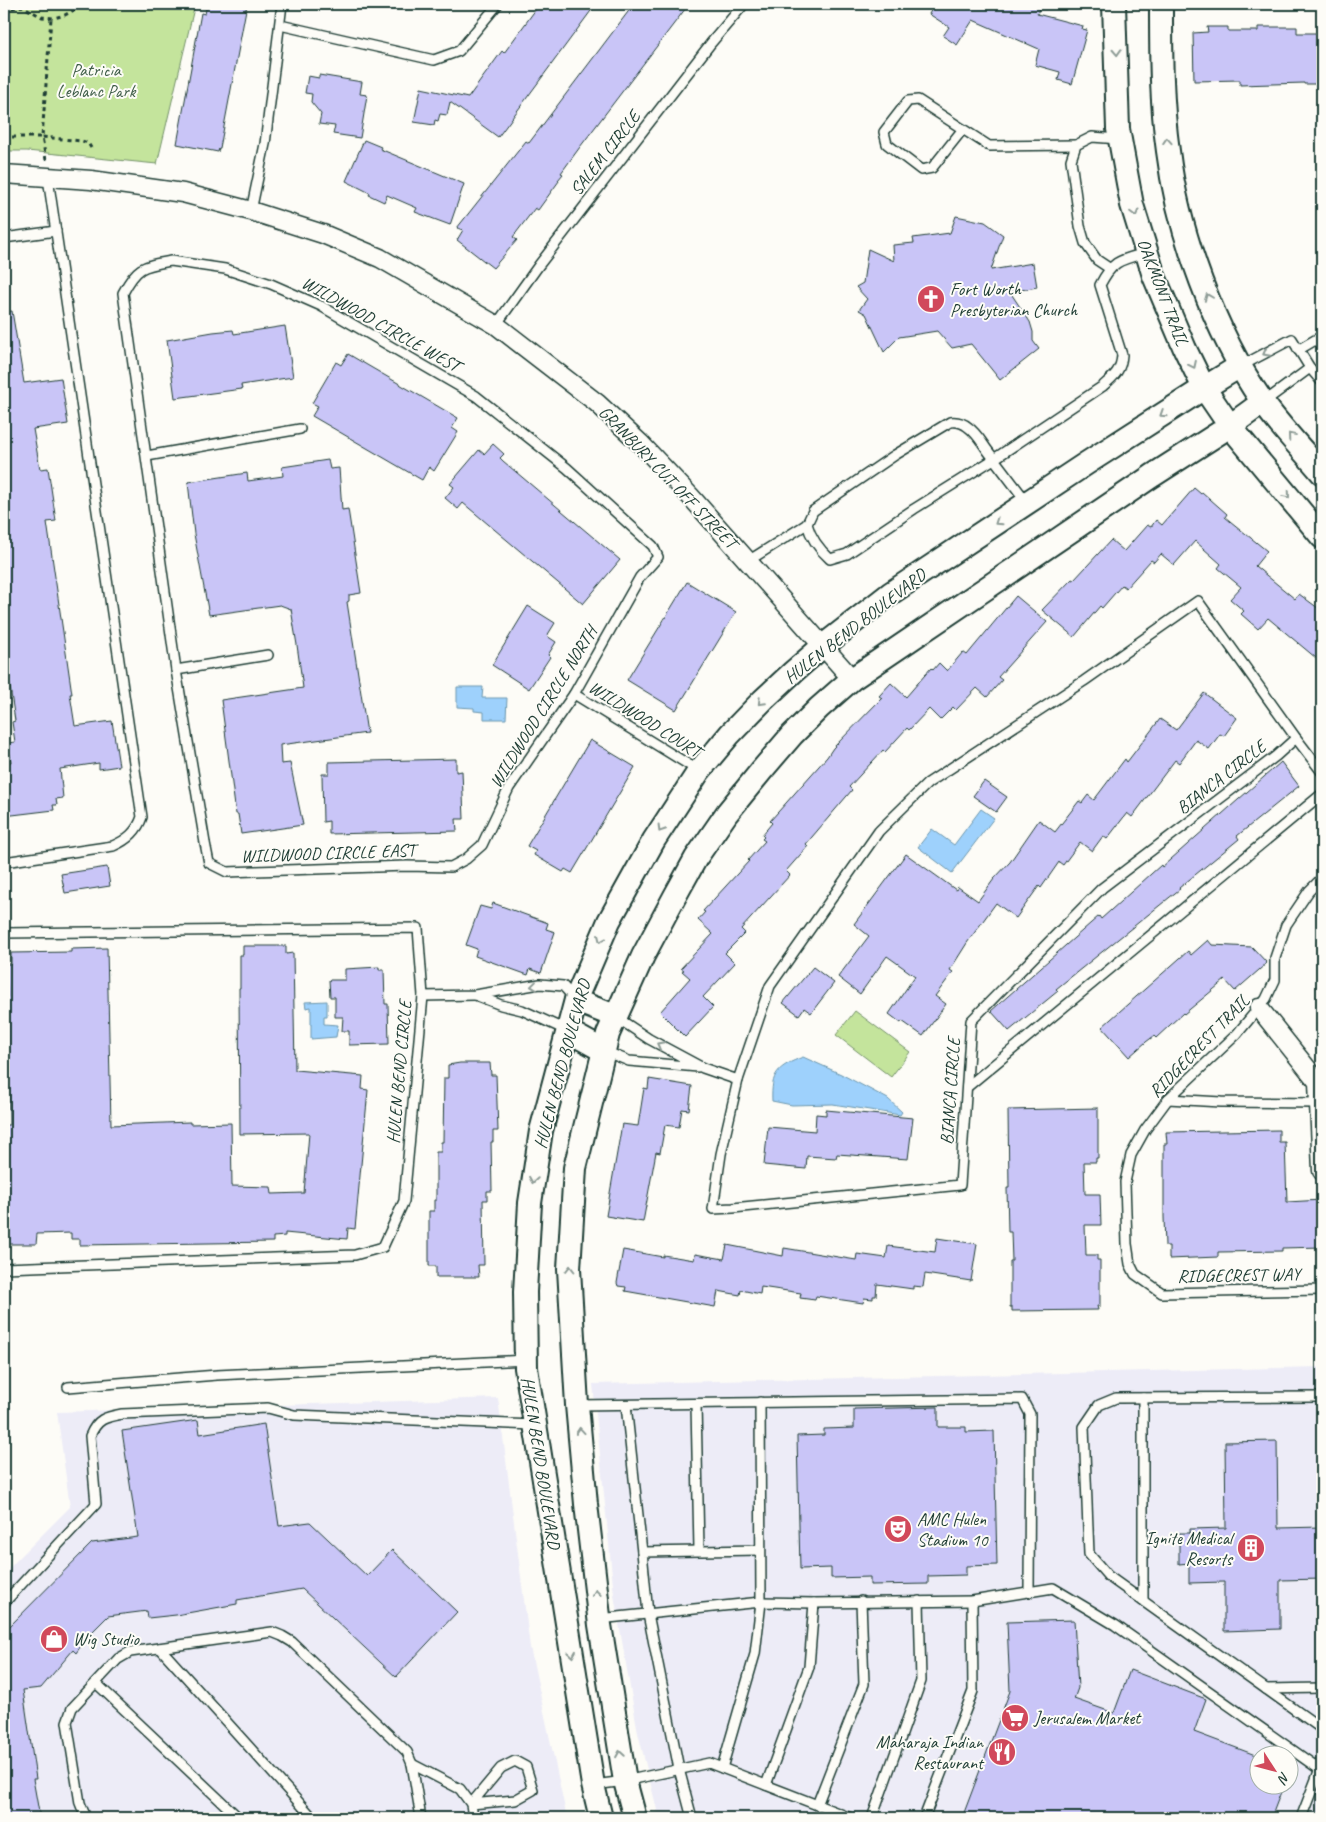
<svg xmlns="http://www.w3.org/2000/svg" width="1326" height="1822" font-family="Caveat,sans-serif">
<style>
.built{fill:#edecf7;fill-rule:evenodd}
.green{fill:#c4e49c;stroke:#729068}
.water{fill:#9ed1fc;stroke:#6b96ac}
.building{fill:#c9c5f7;stroke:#1f3d34}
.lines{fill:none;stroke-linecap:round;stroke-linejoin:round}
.service-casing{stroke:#1f3d34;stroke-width:12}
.minor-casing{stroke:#1f3d34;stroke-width:21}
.tertiary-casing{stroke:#1f3d34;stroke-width:26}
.path{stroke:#1f3d34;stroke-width:3;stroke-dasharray:4 4;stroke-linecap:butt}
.service{stroke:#fdfcf7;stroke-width:9}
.minor{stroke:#fdfcf7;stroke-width:18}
.tertiary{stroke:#fdfcf7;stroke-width:22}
.oneway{stroke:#8e9c96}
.labels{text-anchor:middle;stroke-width:4;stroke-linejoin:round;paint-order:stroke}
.park-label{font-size:18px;fill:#405e49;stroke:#fdfcf7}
.street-label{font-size:18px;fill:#1f3d34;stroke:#fdfcf7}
.poi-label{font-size:18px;fill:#1f3d34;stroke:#fdfcf7;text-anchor:start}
</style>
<rect width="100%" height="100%" fill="#fdfcf7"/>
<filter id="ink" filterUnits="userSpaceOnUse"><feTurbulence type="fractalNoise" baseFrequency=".02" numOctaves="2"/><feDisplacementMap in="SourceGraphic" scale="10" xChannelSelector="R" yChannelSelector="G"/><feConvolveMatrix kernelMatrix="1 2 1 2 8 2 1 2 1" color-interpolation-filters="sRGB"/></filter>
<g filter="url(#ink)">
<g class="built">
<path d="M1322,1367v451h-663l-21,-85 -24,-138 -21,-211zM1258,1754h30v30h-30z"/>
<path d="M498,1398l32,249 37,171h-563v-245l66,-66 -13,-95z"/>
</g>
<g class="green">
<path d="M4,4h191l-38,160 -130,-13h-23z"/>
<path d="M855,1011l55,41 -19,25 -55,-42z"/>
</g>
<g class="water">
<path d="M457,687h26l-1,11h25l-1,21h-22v-7l-10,-1v-3l-17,-1z"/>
<path d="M981,809l13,9 -42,55 -34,-26 14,-18 22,16z"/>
<path d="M327,1001v15h-3v8l14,1 -2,12 -25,2v-32l-5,1 -1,-6z"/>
<path d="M803,1057l38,17 47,25 14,13 -2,3 -67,-11 -41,1 -20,-4c-1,-28 5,-34 31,-44z"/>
</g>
<g class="building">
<path d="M207,4h40l-27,144h-1l-1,4 -41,-8 24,-131 4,1z"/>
<path d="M541,4h55l-98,133 -48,-35 -3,13 -7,-1 -2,7 -3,-1 -1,5 -20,-3 7,-34 47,10 34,-47 2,2 32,-44h1z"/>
<path d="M634,4h55l-109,143 -19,26 2,1 -5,6 1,1 -21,29 -3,-2 -22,29 4,3 -24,28 -36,-28 6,-10 -6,-2 69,-87 3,2z"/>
<path d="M935,4h106l-4,10 46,12 -1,3 5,1 -15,54 -14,-4 2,-8 -25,-7 4,-16 -66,-29 -16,25 -14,-9 6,-9 -20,-13z"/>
<path d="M1207,27h21v4h30v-4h39v6h22l1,51h-16v-1l-64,2v-5l-46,1 -1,-48 15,-1z"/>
<path d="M319,75l43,7 -2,12 7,1 -7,43 -27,-4 2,-8 -16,-2 2,-10 -10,-12 1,-8 -7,-1 3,-17 11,2z"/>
<path d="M364,140l17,7 -1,2 84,35 -14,41 -35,-13 2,-4 -30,-13 -3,7 -15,-7 1,-2 -24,-12z"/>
<path d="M956,216l29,6 18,13 -12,35 42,-7 4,24 -27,5 20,30 3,10v9l6,8 -39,31 -29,-36 -19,4 -15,-17 -38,6 -15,15 -18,-38 -7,-4 8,-11 -11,-12 7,-4 5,-34 26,12 -1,-16 21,-2 -1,-5 37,-5z"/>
<path d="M12,311l12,72 37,-5 7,46 -35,5 7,40 8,-1 8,53 -9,1 25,172h-2l5,32 37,-5 7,45 -20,3v-6l-39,6 3,29 -7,1 1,6h-4l1,5 -50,6v-53l7,-1 -3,-19 7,-1 -3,-20 3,-1 -8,-55h-3v-354z"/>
<path d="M285,326l8,51 -52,8 1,4 -67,9 -8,-58 46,-8 20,-2 1,4z"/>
<path d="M348,354l110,64 -6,10 6,4 -24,39 -5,-4 -7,13 -110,-64 6,-10 -6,-3 24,-41 5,3z"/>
<path d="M493,444l11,10 -4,4 3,3 117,99 -37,44 -120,-101 -5,6 -13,-11 9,-11 -4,-3 29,-34 5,4z"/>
<path d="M328,460l2,9 9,-1 3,42 6,-1 13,84 -12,2v6l-2,1 20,131 -87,12 1,19 9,-1 13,62 -62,9 -3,-20h-2l-15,-114 82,-12 -6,-43 -6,-36 -11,-4 -71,10 -15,-81 -6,-52 59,-9 1,8 35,-5 -1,-9z"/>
<path d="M1194,488l7,6 1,-2 25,22 -2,3 42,34 -12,15 40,33 4,-5 23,17v52l-54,-45 -10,11 -17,-15 3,-3 -14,-12 11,-12 -23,-19 3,-4 -26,-23 -21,24 -13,-11 -7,8 -3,-2 -25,28 -4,-3 -20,23 -2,-2 -26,31 -32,-27 30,-31 2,1 37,-40 13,11 23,-26 4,2 5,-7 6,5z"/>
<path d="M687,582l49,30 -60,98 -49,-30z"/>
<path d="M1016,596l31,26 -49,55 4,3 -15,17 -10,-9 -21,22 -3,-3 -13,13 -11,-11 -20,21 -2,-2 -22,24 -2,-2 -34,37 3,3 -46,54 2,2 -22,25 4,4 -49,54 4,4 -20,20 10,10 -32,34 10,10 -28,30 -25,-25 30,-34 -8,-7 2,-1 -3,-2 32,-34 -15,-14 7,-8 -2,-1 46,-50 -1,-1 17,-19 -3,-2 2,-2 -2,-2 10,-12 -2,-2 57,-64 6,-9 49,-50 -3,-2 12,-13 15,14 25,-29 2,2 6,-7 8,8 16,-19 4,3z"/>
<path d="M528,606l27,17 -8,13 9,6 -8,13 2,2 -21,32 -37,-24z"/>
<path d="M1204,693l33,25 -13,18 -4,-2 -11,15 -13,-9 -17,23 -4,-3 -43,57 -5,-4 -20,26 -4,-3 -11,15 -12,-9 -17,23 -4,-3 -18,26 -2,-2 -23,32 -20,-15 -29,40 -17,27 3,2 -18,24 11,8 -23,32 -21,-15 -1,2 -12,-9 26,-38 -28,-20 -27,38 -22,-17 31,-41 -15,-12 52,-70 50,36 2,-3 20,14 16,-22 16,-17 29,-42 16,12 24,-31 3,2 6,-8 6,5 31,-41 2,3 33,-43 16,11z"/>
<path d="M590,740l45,27 -63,106 -7,-4 -2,3 -29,-17 2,-4 -9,-5z"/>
<path d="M456,759v13l6,-1 2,48h-8l1,12 -128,3v-13l-6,1 -1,-48h7v-12z"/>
<path d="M1281,762l18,24 -62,50 2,3 -60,49 1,1 -124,100 2,2 -49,40 -18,-20 108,-95 2,3 60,-54 1,2z"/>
<path d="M984,781l23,16 -11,15 -23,-16z"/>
<path d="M107,867l3,19 -45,7 -4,-19z"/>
<path d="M493,903l55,20 -2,6 9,3 -14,41 -11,-4 -2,6 -53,-19 2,-7 -11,-4 14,-39 11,3z"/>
<path d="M1208,940l4,5 40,2 15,16 -32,28 -10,-11 -41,34 -1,-1 -27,25 -2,-2 -8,6 -17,15 -27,-30 86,-76 3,4z"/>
<path d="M243,946h43v8l7,-1 2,117 68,6 -1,13 6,1 -13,139 -7,-1 -1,11 -62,-6v3l-12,1v5l-193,3v-6h-9v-6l-34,1 -1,10h-32v-119h5l-1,-98 -2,-63h5v-11l60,-1v-3l36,-1 4,177 79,-3v2l41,-1 1,63 39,1 1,7 32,-1 5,-60 -69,1 -1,-146h1v-33h3z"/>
<path d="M379,967v3h5l1,34h3l1,40 -40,1v-14h-7l1,-14h-8v-20h-5l-1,-17h16v-11z"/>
<path d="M813,967l21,16 -23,30 -7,-5 -5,7 -16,-12z"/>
<path d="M460,1063h30l1,12h5l2,56h-5v11h-2l1,49h-5v9h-4l1,65h-6l1,12h-43v-11h-7v-55h5v-11h2v-48h5v-10h2l1,-64h4v-13z"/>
<path d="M649,1079l43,7 -3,24 -7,-1 -3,18 -14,-2 -5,28 -4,-1 -13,70 -37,-6 16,-92 16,2 6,-38 4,1z"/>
<path d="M1098,1108v50h-2v4h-12l1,32h15l1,31h-16l1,30h11v5h3v46h-3l1,4 -86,1v-4h-2v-46h2l-1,-29h-3l-1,-44h2l-1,-78z"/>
<path d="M826,1110l87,8 -5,41 -71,-5 -1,4 -29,-2 -1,13 -42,-4 4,-38 47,4 1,-17 10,1z"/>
<path d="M1279,1130v12h6l2,60 35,-2v47l-40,1v3l-64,1v5l-49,2v-13h-4l-1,-29v-73h3l-1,-12z"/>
<path d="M937,1238l40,6 -6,37 -46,-7 -2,13 -10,-1v3l-36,-5 -1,12h-3v3l-9,-1 -1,5 -47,-7 -1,4 -15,-2 1,-5 -40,-6 -1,7 -19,-4 -1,5 -22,-4 -3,16 -90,-16 1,-4 -8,-1 -1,-3 6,-33 40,7v-2l31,5 1,-6 29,5 3,-14 56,11 1,-8 72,12 1,-6 29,4 2,-12 47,6z"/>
<path d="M938,1407v20h28v5l28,-1 3,134 -31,1v9l-38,1v8l-58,1v-8l-39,1v-10l-31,1 -3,-133 27,-1v-6l30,-1v-19z"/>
<path d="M198,1420l2,14 64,-10 15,102 31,-4 57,54 25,-26 65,62 -61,65 -94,-88 -65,11v4l-61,11 -28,3 -1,-7 -39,5 -20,20 -12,17 -3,-3 -32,38 -18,2 13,89h-3l7,39h-36v-186l88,-89 46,-6 -16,-106z"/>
<path d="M1277,1441l1,87 44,-1v52l-42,1v49l-56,2v-49l-35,1v-20l-10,1v-31h11v-4l36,-1 -1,-86z"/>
<path d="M1074,1620l4,68 -4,11 40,14 16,-43 76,29 -12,33 64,24v28h26l-13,34h-309l48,-127 -3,-69z"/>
</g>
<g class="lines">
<defs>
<g id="service">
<path d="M280,25l154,35 25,-9 39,-47"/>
<path d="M963,129l-31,39 -11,2 -34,-26 -3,-12 24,-31 10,-1 71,46 87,-1"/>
<path d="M251,211l14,-67 17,-140"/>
<path d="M4,238l52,-7"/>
<path d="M171,261l54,8 46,15 50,22 155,90 91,72 86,78 5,11 -18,20 -66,117 -65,94 -27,57 -16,14 -15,8 -44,-1 -180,6 -18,-9 -4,-20 -29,-173 -53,-377c14,-27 20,-27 48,-32z"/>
<path d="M1109,268l-12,-8 -12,-17 -5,-17 -9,-66 5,-15 16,-8 27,2"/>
<path d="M496,325l43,-60 172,-222 33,-39"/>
<path d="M1298,350l24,-14"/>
<path d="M1241,366l51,-27 18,29 12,14"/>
<path d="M1264,402l46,-34"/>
<path d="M147,456l153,-27"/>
<path d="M1026,501c-12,-16 -25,-33 -38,-50 -6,-8 -11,-18 -20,-24 -6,-5 -11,-6 -18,-5l-55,33 -82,56 -6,13c4,15 12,25 23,35l17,-5 67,-45 80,-50 109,-73c11,-10 18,-15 19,-31l-22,-70c13,-25 20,-25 46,-32"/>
<path d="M748,561l59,-37"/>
<path d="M176,670l92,-15"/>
<path d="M574,694l125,77"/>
<path d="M1296,738l-20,18 -174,132 -131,133 -11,164 -227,23 -20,1 8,-55 17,-74 32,-94 109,-155 49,-48 156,-102 114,-80 98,137 26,34"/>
<path d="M4,862l109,-16c14,-6 24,-14 29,-29l-94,-639"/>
<path d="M1322,878l-13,13 -23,34 -11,33v22l-9,19 -29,35 -69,65 -23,31 -14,25 -6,27 2,62 3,20 5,10 27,19 160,-3"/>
<path d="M4,933l414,-5 5,68 -19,205 -21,46 -28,8 -351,13"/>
<path d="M475,995l26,10 21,5 46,21"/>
<path d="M423,996l52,-1 65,-11 23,2 11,12"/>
<path d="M616,1017l33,22 54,29 35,12"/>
<path d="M604,1051l25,10 69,6"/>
<path d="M967,1087l355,-293"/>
<path d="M1168,1099l53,3 97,1"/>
<path d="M68,1387l149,-12 309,-15"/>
<path d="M1322,1397l-206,1 -17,7 -15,22 5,127 19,22 214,153"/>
<path d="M696,1404l3,146"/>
<path d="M578,1405l444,-6 8,15 -1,178"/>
<path d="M626,1405l16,147"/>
<path d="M1143,1601v-203"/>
<path d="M4,1603l92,-99 -6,-68c7,-17 15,-19 32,-22l146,-6 26,7 241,10"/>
<path d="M599,1619l162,-17 53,1 159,-2"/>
<path d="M160,1648l153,170"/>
<path d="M96,1683l143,135"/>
<path d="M1266,1689l56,-1"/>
<path d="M515,1761l11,6 7,23 -18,10 -44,4 30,-36z"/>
<path d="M412,1764l48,25 11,15 2,14"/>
<path d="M722,1768l33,-114 6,-52 -1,-200"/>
<path d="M594,1785l31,-4 84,-18 142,55"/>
<path d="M766,1785l43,-118 5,-64"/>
<path d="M817,1805l47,-121 -3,-83"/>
<path d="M86,1818l-6,-15 -13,-81 5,-14 46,-49 12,-7 142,-20 10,4 10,6 115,110 5,12 9,54"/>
<path d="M692,1818l-13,-49 -31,-155 -6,-62 118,-2"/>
<path d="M872,1818l49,-137 -2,-80"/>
<path d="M924,1818l49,-127 -1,-90 81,-13 62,37 207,146"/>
<path d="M1301,1818l19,-49"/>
</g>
<g id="minor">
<path d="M4,174l87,6 92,13 68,18 72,23 57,24 116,67 101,78 43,40 51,54 161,182"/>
<path d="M1259,1008l59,74 4,89"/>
</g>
<g id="tertiary">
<path d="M1114,4l4,125 14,76 22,71 31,73 19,39 11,16 15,22 92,111"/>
<path d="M1161,4c0,49 0,98 7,147 10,82 47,182 94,250 17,25 40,48 60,72"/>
<path d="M576,1001l39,15"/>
<path d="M568,1031l36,20"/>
<path d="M601,1818l-8,-33 -67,-417 -1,-76 5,-89 11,-72 36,-135 32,-75 45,-81 45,-69 31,-37 33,-34 30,-28 30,-26 68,-53 196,-130 117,-75 36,-22"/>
<path d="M635,1818l-10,-37 -25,-156 -14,-121 -9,-99 -8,-136 6,-101 33,-134 35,-78 32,-60 21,-38 31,-45 35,-43 30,-35 27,-27 33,-29 300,-203 78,-50 33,-24"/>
</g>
</defs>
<use href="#service" class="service-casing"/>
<use href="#minor" class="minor-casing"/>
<use href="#tertiary" class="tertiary-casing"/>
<g class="path">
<path d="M4,10l18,-4 20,11 12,1 11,-3 20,-11"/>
<path d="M4,137h38l9,-119"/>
<path d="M46,160l-4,-23 40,4 6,2 3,5"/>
</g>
<use href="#service" class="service"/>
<use href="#minor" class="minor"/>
<use href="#tertiary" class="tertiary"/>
</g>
<defs><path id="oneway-chevron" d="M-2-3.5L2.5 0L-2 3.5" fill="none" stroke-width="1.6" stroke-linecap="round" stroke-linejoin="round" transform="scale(1.25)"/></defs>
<g class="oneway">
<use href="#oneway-chevron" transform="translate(1117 52) rotate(87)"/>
<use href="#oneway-chevron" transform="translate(1167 141) rotate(-94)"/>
<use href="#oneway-chevron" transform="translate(1135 213) rotate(75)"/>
<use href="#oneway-chevron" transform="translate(1208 297) rotate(-111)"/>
<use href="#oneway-chevron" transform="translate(1266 353) rotate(152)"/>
<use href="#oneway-chevron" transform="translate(1193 365) rotate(64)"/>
<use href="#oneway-chevron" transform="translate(1163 414) rotate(147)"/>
<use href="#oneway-chevron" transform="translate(1291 436) rotate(-130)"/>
<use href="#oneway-chevron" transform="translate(1287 495) rotate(50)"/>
<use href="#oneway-chevron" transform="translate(998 522) rotate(146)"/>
<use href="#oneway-chevron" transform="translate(761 702) rotate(135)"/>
<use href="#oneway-chevron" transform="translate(661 829) rotate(122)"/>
<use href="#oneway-chevron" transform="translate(601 939) rotate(114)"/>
<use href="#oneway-chevron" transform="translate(534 986) rotate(173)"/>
<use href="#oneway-chevron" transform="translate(660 1045) rotate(-152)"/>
<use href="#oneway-chevron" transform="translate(533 1180) rotate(99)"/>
<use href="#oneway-chevron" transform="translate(570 1269) rotate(-90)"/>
<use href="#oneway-chevron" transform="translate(580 1431) rotate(-95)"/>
<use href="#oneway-chevron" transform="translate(596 1593) rotate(-96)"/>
<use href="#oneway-chevron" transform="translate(572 1654) rotate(81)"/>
<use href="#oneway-chevron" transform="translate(620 1754) rotate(-99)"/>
</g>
</g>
<defs>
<symbol id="church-disc" viewBox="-11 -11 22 22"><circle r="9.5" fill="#d1495b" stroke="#fdfcf7"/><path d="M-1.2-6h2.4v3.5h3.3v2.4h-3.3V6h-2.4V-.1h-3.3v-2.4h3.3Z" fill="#fff"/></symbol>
<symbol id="theatre-disc" viewBox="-11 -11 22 22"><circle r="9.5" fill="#d1495b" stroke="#fdfcf7"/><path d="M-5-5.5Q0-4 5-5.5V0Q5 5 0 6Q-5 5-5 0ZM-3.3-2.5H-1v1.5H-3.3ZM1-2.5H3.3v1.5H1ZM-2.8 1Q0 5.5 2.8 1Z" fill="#fff"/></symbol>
<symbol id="building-disc" viewBox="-11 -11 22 22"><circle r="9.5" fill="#d1495b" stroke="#fdfcf7"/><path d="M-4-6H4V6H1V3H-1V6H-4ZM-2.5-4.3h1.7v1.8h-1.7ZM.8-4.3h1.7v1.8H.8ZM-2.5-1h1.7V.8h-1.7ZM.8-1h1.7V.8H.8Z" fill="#fff"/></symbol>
<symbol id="shop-disc" viewBox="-11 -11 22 22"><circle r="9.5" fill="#d1495b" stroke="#fdfcf7"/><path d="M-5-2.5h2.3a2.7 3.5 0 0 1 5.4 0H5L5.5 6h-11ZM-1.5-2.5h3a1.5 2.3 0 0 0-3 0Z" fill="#fff"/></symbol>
<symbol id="supermarket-disc" viewBox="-11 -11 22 22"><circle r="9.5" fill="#d1495b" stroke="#fdfcf7"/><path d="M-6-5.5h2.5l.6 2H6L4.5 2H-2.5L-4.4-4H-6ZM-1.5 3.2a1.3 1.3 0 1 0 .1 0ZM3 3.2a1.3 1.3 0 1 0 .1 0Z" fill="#fff"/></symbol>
<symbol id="restaurant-disc" viewBox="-11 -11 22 22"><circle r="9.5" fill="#d1495b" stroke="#fdfcf7"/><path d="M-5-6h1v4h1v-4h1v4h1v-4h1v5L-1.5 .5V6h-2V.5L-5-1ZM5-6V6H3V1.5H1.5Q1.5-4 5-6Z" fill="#fff"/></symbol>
</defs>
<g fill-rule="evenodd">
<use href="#church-disc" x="915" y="283" width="32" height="32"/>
<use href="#theatre-disc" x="882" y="1513" width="32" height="32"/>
<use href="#building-disc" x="1235" y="1532" width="32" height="32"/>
<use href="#shop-disc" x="38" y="1623" width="32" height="32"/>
<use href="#supermarket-disc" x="999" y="1702" width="32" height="32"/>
<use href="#restaurant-disc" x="986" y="1736" width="32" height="32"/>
</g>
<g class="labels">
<g class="park-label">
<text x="96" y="76">Patricia<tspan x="96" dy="21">Leblanc Park</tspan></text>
</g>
<g class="street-label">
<text transform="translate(605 153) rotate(-52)" y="6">SALEM CIRCLE</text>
<text transform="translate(1163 292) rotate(69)" y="6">OAKMONT TRAIL</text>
<text transform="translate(381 324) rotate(29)" y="6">WILDWOOD CIRCLE WEST</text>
<text transform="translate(668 477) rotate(46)" y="6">GRANBURY CUT OFF STREET</text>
<text transform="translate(855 626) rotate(-38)" y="6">HULEN BEND BOULEVARD</text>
<text transform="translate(543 707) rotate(-58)" y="6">WILDWOOD CIRCLE NORTH</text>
<text transform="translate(645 719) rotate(32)" y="6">WILDWOOD COURT</text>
<text transform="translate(1221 777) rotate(-38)" y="6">BIANCA CIRCLE</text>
<text transform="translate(328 853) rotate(-2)" y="6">WILDWOOD CIRCLE EAST</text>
<text transform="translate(1199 1046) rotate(-46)" y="6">RIDGECREST TRAIL</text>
<text transform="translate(562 1064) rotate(-75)" y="6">HULEN BEND BOULEVARD</text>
<text transform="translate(399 1072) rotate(-85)" y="6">HULEN BEND CIRCLE</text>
<text transform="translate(950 1091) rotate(-86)" y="6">BIANCA CIRCLE</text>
<text transform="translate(1239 1275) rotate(-1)" y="6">RIDGECREST WAY</text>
<text transform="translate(541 1463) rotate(81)" y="6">HULEN BEND BOULEVARD</text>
</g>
<g class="poi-label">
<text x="950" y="295">Fort Worth<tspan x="950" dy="21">Presbyterian Church</tspan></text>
<text x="917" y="1525">AMC Hulen<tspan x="917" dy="21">Stadium 10</tspan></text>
<text x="1232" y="1544" text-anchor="end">Ignite Medical<tspan x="1232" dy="21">Resorts</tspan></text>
<text x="73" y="1645">Wig Studio</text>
<text x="1034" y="1724">Jerusalem Market</text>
<text x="983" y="1748" text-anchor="end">Maharaja Indian<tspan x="983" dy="21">Restaurant</tspan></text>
</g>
</g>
<rect width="1326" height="1822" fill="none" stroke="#fdfcf7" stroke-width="20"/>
<rect x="10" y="10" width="1306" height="1802" fill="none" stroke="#1f3d34" stroke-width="2" filter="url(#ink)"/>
<g transform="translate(1274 1770) rotate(126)"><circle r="24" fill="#fdfcf7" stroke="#a4b0a9"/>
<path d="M0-4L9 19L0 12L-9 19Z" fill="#d1495b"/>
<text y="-8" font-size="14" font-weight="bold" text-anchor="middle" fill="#1f3d34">N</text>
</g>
</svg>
